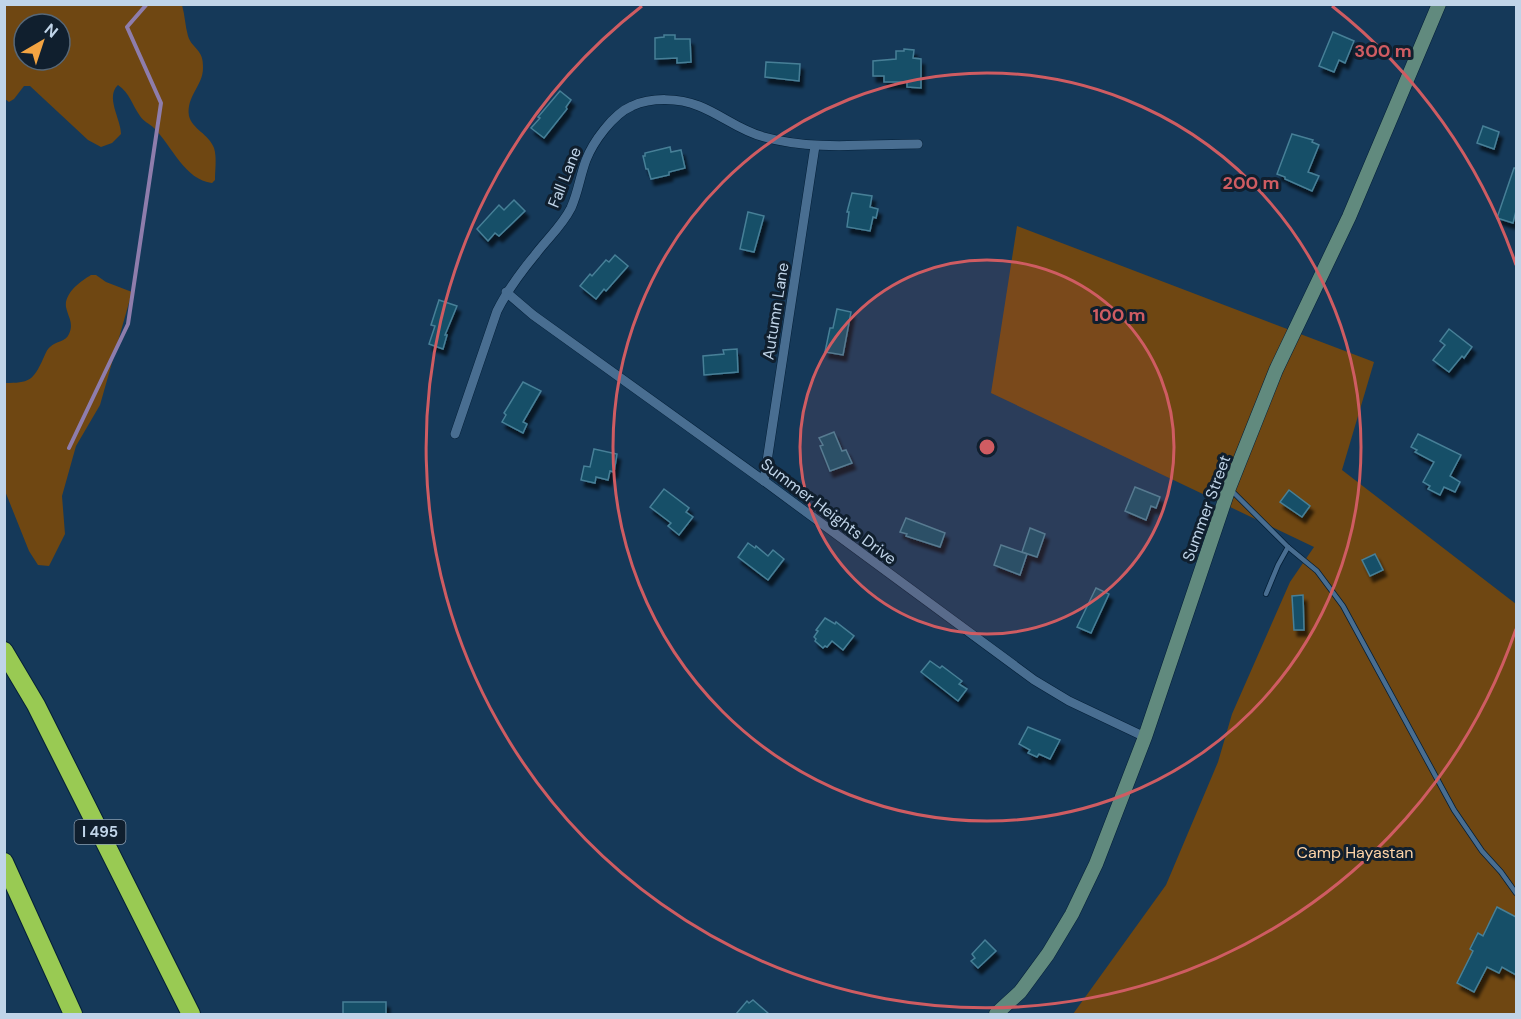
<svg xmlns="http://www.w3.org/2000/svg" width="1521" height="1019" font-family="'DM Sans',sans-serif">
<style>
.green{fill:#6f4712;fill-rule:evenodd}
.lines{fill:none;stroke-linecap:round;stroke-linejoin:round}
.stream{stroke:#8e7dac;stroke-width:4}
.building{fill:#145067;stroke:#477f97;stroke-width:1.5;filter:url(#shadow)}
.lane-casing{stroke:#041f37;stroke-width:6}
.street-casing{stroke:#041f37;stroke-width:10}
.secondary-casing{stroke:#041f37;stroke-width:15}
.highway-casing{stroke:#041f37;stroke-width:20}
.lane{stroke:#496e91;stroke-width:4.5}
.street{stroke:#496e91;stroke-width:9}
.secondary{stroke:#618a7e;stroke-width:14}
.highway{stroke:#99ca53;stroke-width:18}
.ring{fill:none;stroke:#cf5c62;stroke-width:3}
.labels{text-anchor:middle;stroke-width:6;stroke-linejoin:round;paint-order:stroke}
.shield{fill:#101f2e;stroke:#8b9eb0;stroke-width:1.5}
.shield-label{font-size:15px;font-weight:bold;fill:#c0d4e8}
.street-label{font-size:16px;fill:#c0d4e8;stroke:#101f2e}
.park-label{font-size:16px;fill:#fed4a8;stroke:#101f2e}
.centre{fill:#cf5c62;stroke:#101f2e;stroke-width:3}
.ring-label{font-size:18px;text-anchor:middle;font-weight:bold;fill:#cf5c62;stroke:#101f2e;stroke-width:6;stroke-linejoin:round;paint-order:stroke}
</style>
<defs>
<filter id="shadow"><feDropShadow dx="3.5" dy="6" stdDeviation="1.5" flood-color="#0009"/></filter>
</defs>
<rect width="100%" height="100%" fill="#153959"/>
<g class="green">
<path d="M4,5h178c3,10 3,21 6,31 4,13 16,13 15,32 0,18 -17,28 -14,48 3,13 20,18 25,32 3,9 1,22 1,32l-3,3c-27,-3 -40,-37 -58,-55 -4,-4 -11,-7 -14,-12 -8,-11 -10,-23 -22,-31 -13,12 3,34 3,49l-9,9 -11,4 -13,-7 -58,-54h-6l-10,13 -5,3 -4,-3zM24,24h36v36h-36z"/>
<path d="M1017,226l357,136 -32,108 174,134v410h-443l93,-129 52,-123 14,-48 58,-132 24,-35 -323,-154z"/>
<path d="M91,275h5l10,7 26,10 -32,113 -24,41 -14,50 3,38 -16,32 -11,-1 -9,-14 -24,-60v-108c24,0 28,-2 38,-24 2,-4 4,-10 7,-12 6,-6 16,-5 19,-13 5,-11 -1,-17 -3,-27 -2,-14 15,-26 25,-32z"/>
</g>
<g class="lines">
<path class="stream" d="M69,448l59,-124 33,-221 -34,-76 20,-23"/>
</g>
<g class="building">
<path d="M1333,32l21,9 -9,22 -6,-3 -5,12 -15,-6z"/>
<path d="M664,35h11v4h15l1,23 -14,1v-5l-22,1v-21l9,-1z"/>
<path d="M904,49l10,1 -1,8 8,1v29l-14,-1v-5h-23v-6h-11v-15l23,-2v-8h8z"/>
<path d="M766,62l34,2 -1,17 -34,-4z"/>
<path d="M560,91l11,9 -5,7 1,2 -23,29 -13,-10 9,-10 -2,-1z"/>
<path d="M1483,126l16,6 -5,17 -17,-6z"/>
<path d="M1292,134l21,6 -1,2 7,3 -11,27 11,4 -7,15 -27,-12v-2l-8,-3z"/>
<path d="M670,147l1,5 10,-2 4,18 -16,4v3l-18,4 -3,-10h-2l-3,-13h2v-3z"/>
<path d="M1514,168h2v43l-3,12 -16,-5z"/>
<path d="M852,193l20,3 -2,11 8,2 -2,9 -3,-1 -3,14 -23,-4 2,-15h-2z"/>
<path d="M514,200l11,11 -26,25 -4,-3 -7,8 -11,-12 22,-24 5,5z"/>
<path d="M748,212l16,4 -10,36 -14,-3z"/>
<path d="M615,255l13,11 -22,25 -2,-2 -8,10 -16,-13 10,-12 2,2 14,-16 3,2z"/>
<path d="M439,300l18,6 -12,29h2l-4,14 -14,-5 6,-18 -4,-1z"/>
<path d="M837,309l14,3 -8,43 -18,-3 5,-24h3z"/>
<path d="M1449,329l23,18 -8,11 -2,-2 -13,16 -16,-12 12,-15 -5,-4z"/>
<path d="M737,349l1,23 -34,3 -1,-19 21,-2 -1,-4z"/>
<path d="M523,382l18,9 -18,31 4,2 -4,9 -21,-11 4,-7 -2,-2z"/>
<path d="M834,432l8,19 4,-1 6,13 -22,8 -10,-25 3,-1 -4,-7z"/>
<path d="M1418,434l43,21 -11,21 10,6 -5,10 -11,-5 -4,8 -12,-6 2,-3 -7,-4 11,-20 -19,-10 2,-2 -6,-3z"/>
<path d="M594,449l23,5 -3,18 -4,-1 -2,9 -12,-3 -1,6 -14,-3 3,-14 6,1z"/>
<path d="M1135,487l25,10 -4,11 -5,-2 -5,14 -21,-9z"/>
<path d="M664,489l25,19 -3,4 7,5 -14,18 -11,-9 3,-3 -21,-16z"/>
<path d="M1289,490l21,16 -8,11 -22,-15z"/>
<path d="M906,518l39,15 -5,14 -34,-11 1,-2 -7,-2z"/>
<path d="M1030,528l15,6 -8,23 -15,-5z"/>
<path d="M748,543l7,5 1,-2 12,10 5,-6 11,9 -16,21 -30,-23z"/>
<path d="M1001,545l26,9 -7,21 -26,-10z"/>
<path d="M1375,554l8,16 -13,6 -8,-16z"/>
<path d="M1096,588l13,6 -18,39 -14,-6z"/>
<path d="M1303,595l1,35h-10l-2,-34z"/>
<path d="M825,618l10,6 1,-2 18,14 -11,14 -11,-9 -5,6 -2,-1 -2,2 -8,-7 1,-2 -2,-2 4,-6 -2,-1z"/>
<path d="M930,661l10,7 2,-2 20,15 -3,3 8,5 -9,12 -37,-29z"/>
<path d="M1028,727l32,13 -10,19 -11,-5 -2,3 -9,-4 2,-3 -11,-6z"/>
<path d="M1497,907l19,10v58l-14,-8 -3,6 -12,-6 -13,25 -17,-9 16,-32 -3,-2 8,-16 5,3z"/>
<path d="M985,940l11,11 -18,17 -7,-7 4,-3 -3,-4z"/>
<path d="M753,1000l16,14h-33l11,-13 2,2z"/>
<rect x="343" y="1002" width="43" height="12"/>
</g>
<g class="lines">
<defs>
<g id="lane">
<path d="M1231,490l57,57 29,24 26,35 111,204 28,41 19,21 15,21"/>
<path d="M1266,594l12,-29 10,-18"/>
</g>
<g id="street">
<path d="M506,292l27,23 231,166 270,199 35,21 76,36"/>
<path d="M455,434l42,-123c10,-20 24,-39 38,-56 12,-16 27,-29 36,-47 7,-15 9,-32 15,-48 7,-18 27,-46 46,-54 20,-9 47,-8 67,0 23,9 41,25 65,31 50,14 103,7 154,7"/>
<path d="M764,481l51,-335"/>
</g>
<path id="secondary" d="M996,1014l24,-22 28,-38 24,-40 24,-50 49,-127 84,-249 47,-118 73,-153 90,-213"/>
<g id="highway">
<path d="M4,651l32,54 155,309"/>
<path d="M4,862l69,152"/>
</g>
</defs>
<use href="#lane" class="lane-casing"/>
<use href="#street" class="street-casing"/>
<use href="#secondary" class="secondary-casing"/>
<use href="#highway" class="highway-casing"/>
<use href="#lane" class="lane"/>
<use href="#street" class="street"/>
<use href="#secondary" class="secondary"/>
<use href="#highway" class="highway"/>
</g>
<circle cx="987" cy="447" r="187" fill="#cf5c62" fill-opacity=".12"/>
<g class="ring">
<circle cx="987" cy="447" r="187"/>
<circle cx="987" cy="447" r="374"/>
<path d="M1516 629A560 560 0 1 1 642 6M1332 6A560 560 0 0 1 1516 265"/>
</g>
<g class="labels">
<rect class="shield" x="74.5" y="820" width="51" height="24" rx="4.5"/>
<g class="shield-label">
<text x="100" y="837">I 495</text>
</g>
<g class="street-label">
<text transform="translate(564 177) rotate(-68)" y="6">Fall Lane</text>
<text transform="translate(775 311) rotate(-81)" y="6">Autumn Lane</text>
<text transform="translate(1206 508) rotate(-70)" y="6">Summer Street</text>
<text transform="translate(829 511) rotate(37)" y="6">Summer Heights Drive</text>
</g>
<g class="park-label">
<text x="1355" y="858">Camp Hayastan</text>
</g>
</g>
<circle cx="987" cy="447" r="9" class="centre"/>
<g class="ring-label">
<text x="1383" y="57">300 m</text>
<text x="1251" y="189">200 m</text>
<text x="1119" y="321">100 m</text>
</g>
<rect width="1521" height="1019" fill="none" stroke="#c0d4e8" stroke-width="12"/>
<g transform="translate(42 42) rotate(39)"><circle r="28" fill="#101f2e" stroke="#566778" stroke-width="1.5"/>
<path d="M0-4.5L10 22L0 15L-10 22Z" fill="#f3a442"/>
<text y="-9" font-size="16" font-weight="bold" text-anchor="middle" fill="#c0d4e8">N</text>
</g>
</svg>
